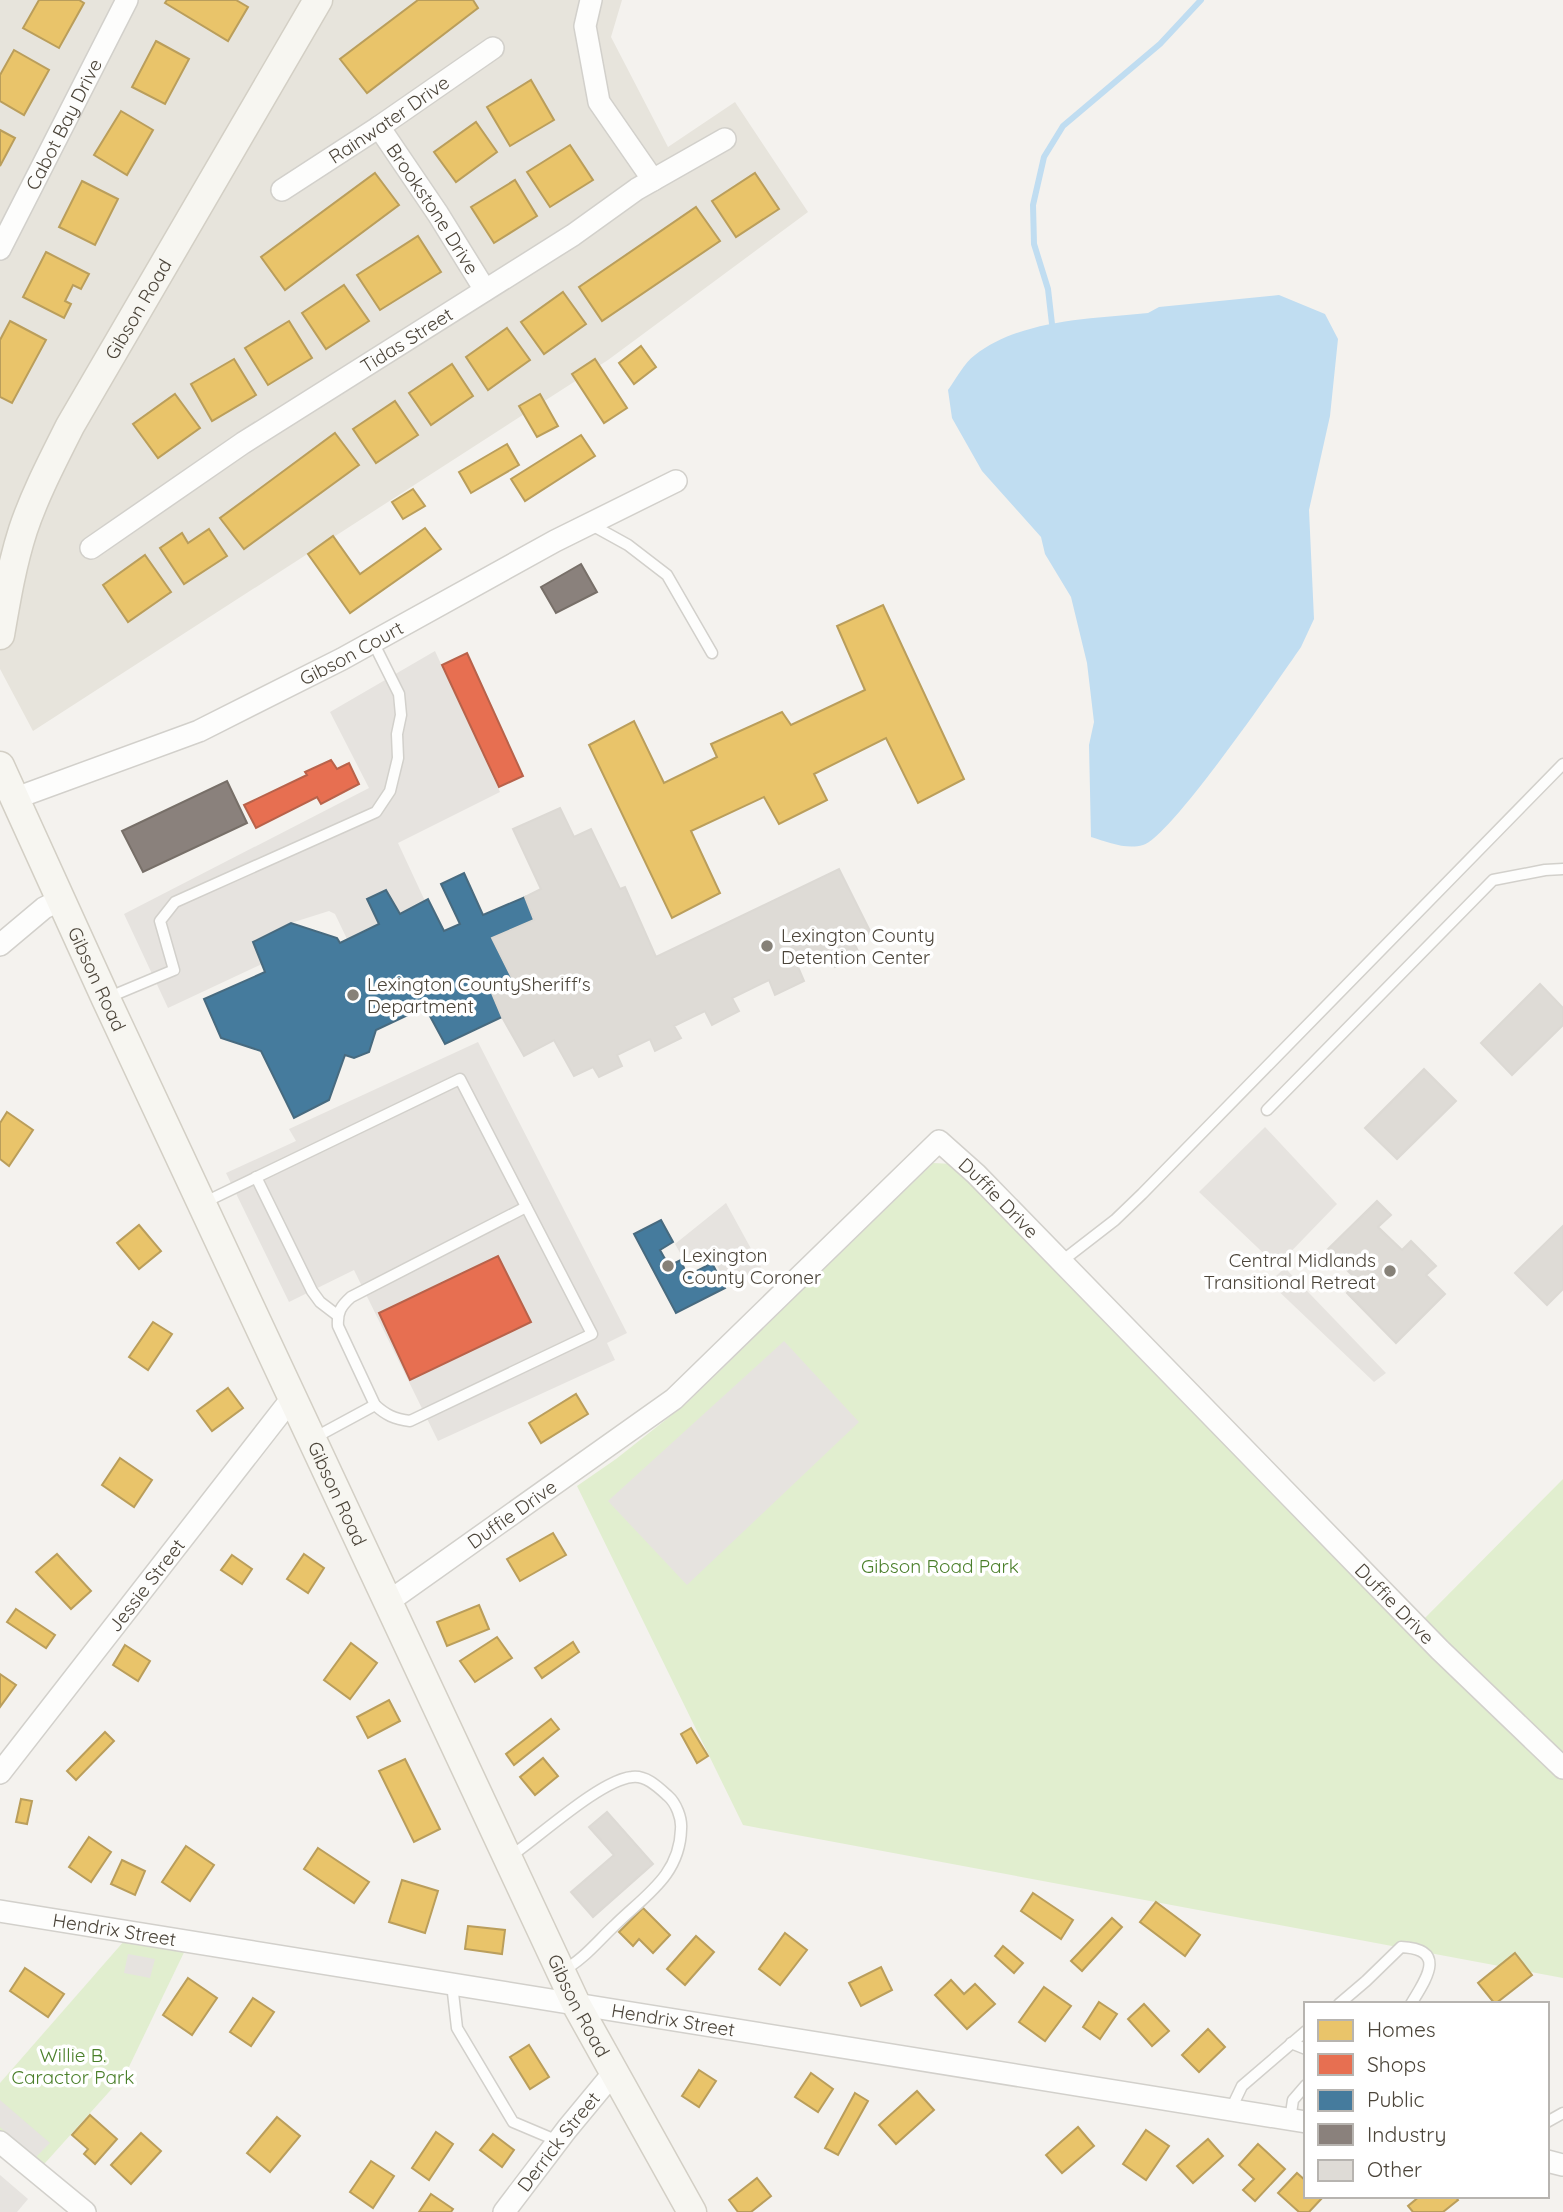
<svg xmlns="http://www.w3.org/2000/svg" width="1563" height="2212" font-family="Quicksand,sans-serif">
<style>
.residential{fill:#e7e4dc}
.green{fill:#e1eecf}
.parking{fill:#e6e3df}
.water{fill:#c0ddf1}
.homes{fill:#e9c46a;stroke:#ba9e5b;stroke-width:2}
.shops{fill:#e76f51;stroke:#b8624a;stroke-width:2}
.public{fill:#457b9d;stroke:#476a7f;stroke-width:2}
.industry{fill:#8a817c;stroke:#776f68;stroke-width:2}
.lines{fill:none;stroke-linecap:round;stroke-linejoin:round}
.stream{stroke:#c0ddf1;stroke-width:6}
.building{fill:#dedbd6;stroke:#dcd9d4;stroke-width:2}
.lane-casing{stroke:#d2d0cb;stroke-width:13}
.street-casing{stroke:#d2d0cb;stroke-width:24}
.secondary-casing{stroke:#d3cfc5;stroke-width:31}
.lane{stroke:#fdfdfc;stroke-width:10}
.street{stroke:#fdfdfc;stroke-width:21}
.secondary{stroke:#f7f6f1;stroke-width:28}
.poi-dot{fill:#868178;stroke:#fff;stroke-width:2.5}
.labels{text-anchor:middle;stroke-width:7;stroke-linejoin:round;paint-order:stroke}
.street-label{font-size:19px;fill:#4b4439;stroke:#fff}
.poi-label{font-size:19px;fill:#4b4439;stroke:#fff;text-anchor:start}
.park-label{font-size:19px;fill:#4a7f2a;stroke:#fff}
</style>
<rect width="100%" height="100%" fill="#f4f2ee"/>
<path class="residential" d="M0,0h622l-11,37 57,110 67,-45 73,110 -200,148 -575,371 -33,-62z"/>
<g class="green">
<path d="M933,1163l21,1 484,497 125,119v198l-820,-153 -166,-339 39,-27 71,-56z"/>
<path d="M1563,1479v277l-146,-130z"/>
<path d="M132,1932l57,10 -63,131 -89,99 -37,-30v-59z"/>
</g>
<g class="parking">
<path d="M435,651l65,141 -102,51 27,58 -78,38 -12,-25 -6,-3 -38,12 -29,41 -94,44 -44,-94 245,-126 -39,-76z"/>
<path d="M478,1042l149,291 -20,10 8,17 -177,81 -84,-171 -65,32 -63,-129 70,-32 -7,-12z"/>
<path d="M1265,1127l72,77 -60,62 -78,-74z"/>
<path d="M726,1203l35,64 -33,19 -15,-28 -10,-1 -16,8 -12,-21z"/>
<path d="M1285,1268l101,105 -12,9 -105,-100z"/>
<path d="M784,1341l75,81 -172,163 -79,-84z"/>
<path d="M128,1954l27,5 -5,19 -26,-5z"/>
<path d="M0,2100l50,43 -14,14 -36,-30z"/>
<path d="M0,2175l28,24 -11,13h-17z"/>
</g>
<path class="water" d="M1279,295l46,19 13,25 -8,77 -21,94 5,109 -13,28c-22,32 -131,191 -158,198 -17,5 -35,-3 -52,-8l-2,-92 5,-23 -7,-59 -16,-66 -26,-43 -4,-17 -59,-66 -30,-53 -4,-28c8,-11 16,-27 27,-35 47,-36 116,-36 173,-42l11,-6z"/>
<g class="homes">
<path d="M39,0h40l5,3 -25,45 -36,-20z"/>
<path d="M167,0h69l12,7 -20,34 -63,-38z"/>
<path d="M418,0h55l5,8 -111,85 -27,-34z"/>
<path d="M156,41l33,18 -24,45 -33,-17z"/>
<path d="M14,50l35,20 -25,45 -24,-14v-26z"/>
<path d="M531,80l23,40 -44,26 -23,-39z"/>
<path d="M121,111l32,19 -26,45 -33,-20z"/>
<path d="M476,122l21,30 -41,30 -22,-30z"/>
<path d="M0,130l15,8 -15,28z"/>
<path d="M570,145l23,35 -43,27 -23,-35z"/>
<path d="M375,173l24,32 -114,85 -24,-33z"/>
<path d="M755,173l24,36 -43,28 -24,-36z"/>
<path d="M515,180l22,36 -43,27 -23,-36z"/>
<path d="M82,181l36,18 -23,46 -36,-18z"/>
<path d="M696,207l24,34 -118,80 -23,-34z"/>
<path d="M418,236l23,36 -61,38 -23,-35z"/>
<path d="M46,252l43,22 -8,15 -8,-4 -8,16 6,3 -7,14 -41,-21z"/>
<path d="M344,285l25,36 -43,28 -24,-36z"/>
<path d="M563,292l23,32 -42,30 -23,-32z"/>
<path d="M10,321l36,19 -34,63 -12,-6v-57z"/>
<path d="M289,321l23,37 -44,27 -23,-37z"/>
<path d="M507,328l23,32 -42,30 -22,-33z"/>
<path d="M641,346l15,21 -22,17 -15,-21z"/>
<path d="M234,359l22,36 -44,26 -21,-37z"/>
<path d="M595,359l32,49 -23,15 -32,-49z"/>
<path d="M452,364l21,32 -42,29 -22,-32z"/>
<path d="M175,394l25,34 -42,30 -25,-34z"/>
<path d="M540,394l18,32 -21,11 -18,-31z"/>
<path d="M395,401l23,34 -42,28 -23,-34z"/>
<path d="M335,433l24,32 -115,84 -24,-31z"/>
<path d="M581,435l14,21 -70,45 -14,-22z"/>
<path d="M507,444l12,21 -48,28 -12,-21z"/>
<path d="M413,489l12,17 -22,13 -11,-17z"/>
<path d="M425,528l16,21 -91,64 -42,-59 25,-18 27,38z"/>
<path d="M209,529l18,27 -43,28 -24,-36 22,-15 6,10z"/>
<path d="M145,555l26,37 -43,30 -25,-37z"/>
<path d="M883,605l81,174 -46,24 -32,-65 -72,36 13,26 -48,24 -15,-27 -73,34 29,62 -48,25 -83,-173 45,-24 30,62 53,-26 -6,-13 71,-32 9,13 74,-35 -28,-64z"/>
<path d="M7,1112l26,18 -24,36 -9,-7v-36z"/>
<path d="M139,1225l22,26 -22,18 -22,-26z"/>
<path d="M153,1322l19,12 -24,36 -19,-13z"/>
<path d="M228,1388l15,20 -31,23 -15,-20z"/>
<path d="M576,1394l12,20 -47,29 -12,-20z"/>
<path d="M120,1458l32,22 -18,27 -32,-22z"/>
<path d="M553,1533l13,22 -46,26 -13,-22z"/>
<path d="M57,1554l34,37 -20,18 -35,-37z"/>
<path d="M304,1554l20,14 -16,25 -21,-14z"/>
<path d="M232,1555l20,14 -10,15 -21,-14z"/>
<path d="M479,1605l10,24 -42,17 -10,-24z"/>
<path d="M16,1609l39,26 -9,13 -39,-26z"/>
<path d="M497,1637l15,21 -37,24 -15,-21z"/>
<path d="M573,1642l6,10 -37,26 -7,-10z"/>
<path d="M351,1643l26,20 -27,36 -26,-19z"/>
<path d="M125,1645l25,16 -12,20 -25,-16z"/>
<path d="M0,1674l16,11 -16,22z"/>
<path d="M389,1700l11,21 -32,17 -11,-21z"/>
<path d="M551,1719l8,10 -45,36 -8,-11z"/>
<path d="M691,1728l17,28 -11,7 -16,-29z"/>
<path d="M105,1732l9,9 -38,39 -9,-9z"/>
<path d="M543,1758l15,18 -23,19 -15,-18z"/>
<path d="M405,1759l35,70 -26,13 -35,-71z"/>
<path d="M21,1799l11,2 -5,23 -11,-2z"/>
<path d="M89,1837l22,15 -20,30 -22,-15z"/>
<path d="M186,1846l28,19 -24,36 -28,-19z"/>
<path d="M318,1848l51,34 -15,21 -50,-34z"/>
<path d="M122,1860l23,11 -10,24 -24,-11z"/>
<path d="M402,1880l36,11 -13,42 -36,-11z"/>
<path d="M1033,1893l40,27 -12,19 -40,-28z"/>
<path d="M1156,1902l44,33 -15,21 -45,-34z"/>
<path d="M643,1908l27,27 -17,18 -14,-14 -6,7 -14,-14z"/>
<path d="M1112,1918l10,9 -40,44 -11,-10z"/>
<path d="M468,1926l37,4 -3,24 -37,-5z"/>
<path d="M785,1933l22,17 -27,35 -21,-16z"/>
<path d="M696,1936l18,16 -29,33 -18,-16z"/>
<path d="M1003,1946l20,17 -9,10 -19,-17z"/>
<path d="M1515,1953l17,22 -37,29 -17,-21z"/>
<path d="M881,1967l11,23 -31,16 -12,-23z"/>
<path d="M25,1968l39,26 -16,23 -38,-26z"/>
<path d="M188,1978l29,20 -25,37 -29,-20z"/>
<path d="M951,1980l13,14 11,-10 20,20 -28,25 -32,-34z"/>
<path d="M1044,1987l27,19 -26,35 -26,-19z"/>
<path d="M253,1998l21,14 -23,34 -21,-14z"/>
<path d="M1099,2002l18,12 -17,25 -17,-12z"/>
<path d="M1144,2004l25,27 -17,15 -24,-27z"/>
<path d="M1208,2029l17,18 -26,25 -17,-17z"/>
<path d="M529,2045l20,32 -19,12 -20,-32z"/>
<path d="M699,2070l17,11 -17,26 -17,-11z"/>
<path d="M811,2073l22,16 -15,23 -23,-15z"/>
<path d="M917,2091l17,19 -38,34 -17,-19z"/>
<path d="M855,2093l13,8 -30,54 -13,-7z"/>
<path d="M90,2115l27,24 -22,25 -11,-10 4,-5 -16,-14z"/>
<path d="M277,2117l23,19 -30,36 -23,-19z"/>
<path d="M1078,2127l16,19 -32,27 -16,-18z"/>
<path d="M1146,2130l23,16 -23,34 -23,-16z"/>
<path d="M436,2132l17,12 -24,36 -17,-12z"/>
<path d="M141,2133l20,18 -30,33 -20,-19z"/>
<path d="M493,2134l21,16 -12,17 -22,-17z"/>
<path d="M1208,2139l15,17 -30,27 -16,-17z"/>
<path d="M1258,2144l27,25 -30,32 -12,-11 11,-11 -15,-14z"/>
<path d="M371,2161l23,15 -21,32 -23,-16z"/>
<path d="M1297,2173l9,8v15l17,1 -14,15h-10l-21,-19z"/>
<path d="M757,2178l14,18 -20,16h-13l-9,-12z"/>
<path d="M431,2194l22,15 -2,3h-32z"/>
<path d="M1420,2196h35l3,4 -15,12h-30l-5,-6z"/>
</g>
<g class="shops">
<path d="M467,653l56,123 -24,11 -57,-122z"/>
<path d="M331,760l6,9 12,-6 10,21 -38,20 -4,-7 -61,31 -12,-23 63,-30 -2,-3z"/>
<path d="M498,1256l33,66 -121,58 -31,-67z"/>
</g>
<g class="public">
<path d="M464,873l19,42 42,-18 9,23 -42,18 21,42 -22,11 11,26 -57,27 -20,-37 -49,23 -7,22 -15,6 -9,-3 -16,45 -35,18 -33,-67 -40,-13 -17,-39 61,-27 -12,-30 38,-19 46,15 3,5 39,-19 -12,-25 19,-9 14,24 28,-15 16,32 16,-7 -19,-40z"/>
<path d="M661,1220l12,22 -13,8 9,16 12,-6 6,16 25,-13 13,25 -49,25 -42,-79z"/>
</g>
<g class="industry">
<path d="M581,564l16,28 -41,21 -15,-26z"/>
<path d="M227,781l20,42 -104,49 -21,-41z"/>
</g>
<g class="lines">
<path class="stream" d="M1052,324l-4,-35 -14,-45 -1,-39 11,-48 19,-31 97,-82 41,-44"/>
</g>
<g class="building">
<path d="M560,808l14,29 17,-8 29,60 5,-2 31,70 183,-88 32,64 -18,8 7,14 -25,12 -7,-16 -30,16 6,14 -29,14 -6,-15 -37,18 7,13 -27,14 -7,-14 -31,15 7,12 -26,13 -5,-12 -33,16 5,11 -23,11 -6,-10 -19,9 -20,-36 -30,16 -22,-39 -11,-26 22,-11 -21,-42 42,-18 -9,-23 16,-8 -28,-60z"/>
<path d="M1540,984l23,24v17l-51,50 -31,-32z"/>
<path d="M1424,1069l32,32 -59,58 -32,-31z"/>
<path d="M1377,1201l14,14 -13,12 24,23 9,-9 25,25 -10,9 19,19 -49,49 -49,-50 12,-11 -32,-32z"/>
<path d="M1563,1226v63l-16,16 -32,-32z"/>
<path d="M607,1812l46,52 -60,53 -22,-25 43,-37 -25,-28z"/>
</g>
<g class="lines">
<defs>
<g id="lane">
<path d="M590,524l38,21 39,30 45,78"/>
<path d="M107,998l67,-28 -14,-49 15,-19 201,-90 14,-21 8,-33 -1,-24 4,-19 -2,-21 -26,-52"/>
<path d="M1267,1110l226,-230 52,-10 18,-1"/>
<path d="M256,1177l56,114 8,11 17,13"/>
<path d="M203,1203l257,-124 132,255 -182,87c-16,-2 -24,-6 -35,-16l-61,33"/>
<path d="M1062,1261l53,-41 27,-26 421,-430"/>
<path d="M375,1405l-37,-79c-1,-14 3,-20 13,-29l175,-90"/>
<path d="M508,1858c30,-20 92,-78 124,-81 14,-2 26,10 36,19 8,7 14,22 13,33 -1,47 -37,67 -67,97 -17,16 -31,34 -52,45"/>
<path d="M452,1984l5,44 56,94 45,19"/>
<path d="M1339,2004l27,-23 35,-34c47,2 25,32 10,57"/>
<path d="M1291,2043l15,6"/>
<path d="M1231,2109l11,-23 64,-55"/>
<path d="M1290,2120l3,-20 13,-15"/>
<path d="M1547,2122l16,-9"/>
</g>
<g id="street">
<path d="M591,0l-6,26 14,76 54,78"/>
<path id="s1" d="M379,127l59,87 47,76"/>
<path id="s2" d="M282,190l97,-63 114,-79"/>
<path id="s3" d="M0,249l127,-249"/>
<path id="s4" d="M91,548l152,-105 330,-208 64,-46 88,-50"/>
<path id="s5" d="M16,798l183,-67 143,-72 213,-118 121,-60"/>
<path d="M0,945l44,-37 16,-8"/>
<path id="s6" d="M388,1602l286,-203 265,-258 37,33 464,476 123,118"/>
<path id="s7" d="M0,1773l292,-375"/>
<path id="s8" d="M0,1911l1306,211"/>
<path d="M0,2142l85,70"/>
<path d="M1547,2161l16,4"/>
<path id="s9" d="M504,2212l63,-83 48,-58"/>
</g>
<g id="secondary">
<path id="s10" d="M0,635c6,-35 12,-71 23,-105 12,-36 30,-70 47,-104l248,-426"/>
<path id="s11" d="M0,766l106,233 470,1005 116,208"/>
</g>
</defs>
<use href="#lane" class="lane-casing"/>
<use href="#street" class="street-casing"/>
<use href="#secondary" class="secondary-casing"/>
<use href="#lane" class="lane"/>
<use href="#street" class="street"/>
<use href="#secondary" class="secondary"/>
</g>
<g class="poi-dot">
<circle cx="767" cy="946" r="7"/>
<circle cx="353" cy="995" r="7"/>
<circle cx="668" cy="1266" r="7"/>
<circle cx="1390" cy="1271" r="7"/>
</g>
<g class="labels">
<g class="street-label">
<text dy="7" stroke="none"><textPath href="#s2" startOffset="128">Rainwater Drive</textPath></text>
<text dy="7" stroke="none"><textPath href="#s3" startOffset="140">Cabot Bay Drive</textPath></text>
<text dy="7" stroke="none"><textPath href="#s1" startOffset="98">Brookstone Drive</textPath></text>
<text dy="7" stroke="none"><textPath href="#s10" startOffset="357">Gibson Road</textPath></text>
<text dy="7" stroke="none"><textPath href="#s4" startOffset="378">Tidas Street</textPath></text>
<text dy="7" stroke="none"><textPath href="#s5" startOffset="366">Gibson Court</textPath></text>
<text dy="7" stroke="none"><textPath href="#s11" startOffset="234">Gibson Road</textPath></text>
<text dy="7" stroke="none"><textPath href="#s6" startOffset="803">Duffie Drive</textPath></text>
<text dy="7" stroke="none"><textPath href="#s11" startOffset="802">Gibson Road</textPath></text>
<text dy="7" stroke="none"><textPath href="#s6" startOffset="152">Duffie Drive</textPath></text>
<text dy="7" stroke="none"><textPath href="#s7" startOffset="238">Jessie Street</textPath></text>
<text dy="7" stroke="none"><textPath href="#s6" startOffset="1370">Duffie Drive</textPath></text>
<text dy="7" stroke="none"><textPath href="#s8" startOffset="116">Hendrix Street</textPath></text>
<text dy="7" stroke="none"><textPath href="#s11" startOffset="1368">Gibson Road</textPath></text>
<text dy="7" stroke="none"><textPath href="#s8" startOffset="682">Hendrix Street</textPath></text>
<text dy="7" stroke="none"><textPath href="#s9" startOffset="89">Derrick Street</textPath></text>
</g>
<g class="poi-label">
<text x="781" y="942">Lexington County<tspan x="781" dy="22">Detention Center</tspan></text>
<text x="367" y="991">Lexington CountySheriff's<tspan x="367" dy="22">Department</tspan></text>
<text x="682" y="1262">Lexington<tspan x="682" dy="22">County Coroner</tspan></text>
<text x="1376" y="1267" text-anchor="end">Central Midlands<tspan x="1376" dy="22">Transitional Retreat</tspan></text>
</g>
<g class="park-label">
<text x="940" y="1573">Gibson Road Park</text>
<text x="73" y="2062">Willie B.<tspan x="73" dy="22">Caractor Park</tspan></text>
</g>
</g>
<rect x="1304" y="2002" width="245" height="196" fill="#ffffff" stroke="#b7b4b0" stroke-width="2"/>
<rect x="1318" y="2020" width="35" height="21" fill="#e9c46a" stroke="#b7b4b0" stroke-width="2"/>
<text x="1367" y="2037" font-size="21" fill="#4b4439">Homes</text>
<rect x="1318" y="2054" width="35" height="21" fill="#e76f51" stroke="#b7b4b0" stroke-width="2"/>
<text x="1367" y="2072" font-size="21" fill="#4b4439">Shops</text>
<rect x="1318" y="2090" width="35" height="21" fill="#457b9d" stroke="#b7b4b0" stroke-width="2"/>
<text x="1367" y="2107" font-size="21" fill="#4b4439">Public</text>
<rect x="1318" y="2124" width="35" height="21" fill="#8a817c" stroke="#b7b4b0" stroke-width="2"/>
<text x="1367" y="2142" font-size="21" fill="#4b4439">Industry</text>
<rect x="1318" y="2160" width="35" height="21" fill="#dedbd6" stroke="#b7b4b0" stroke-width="2"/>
<text x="1367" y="2177" font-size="21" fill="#4b4439">Other</text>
</svg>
